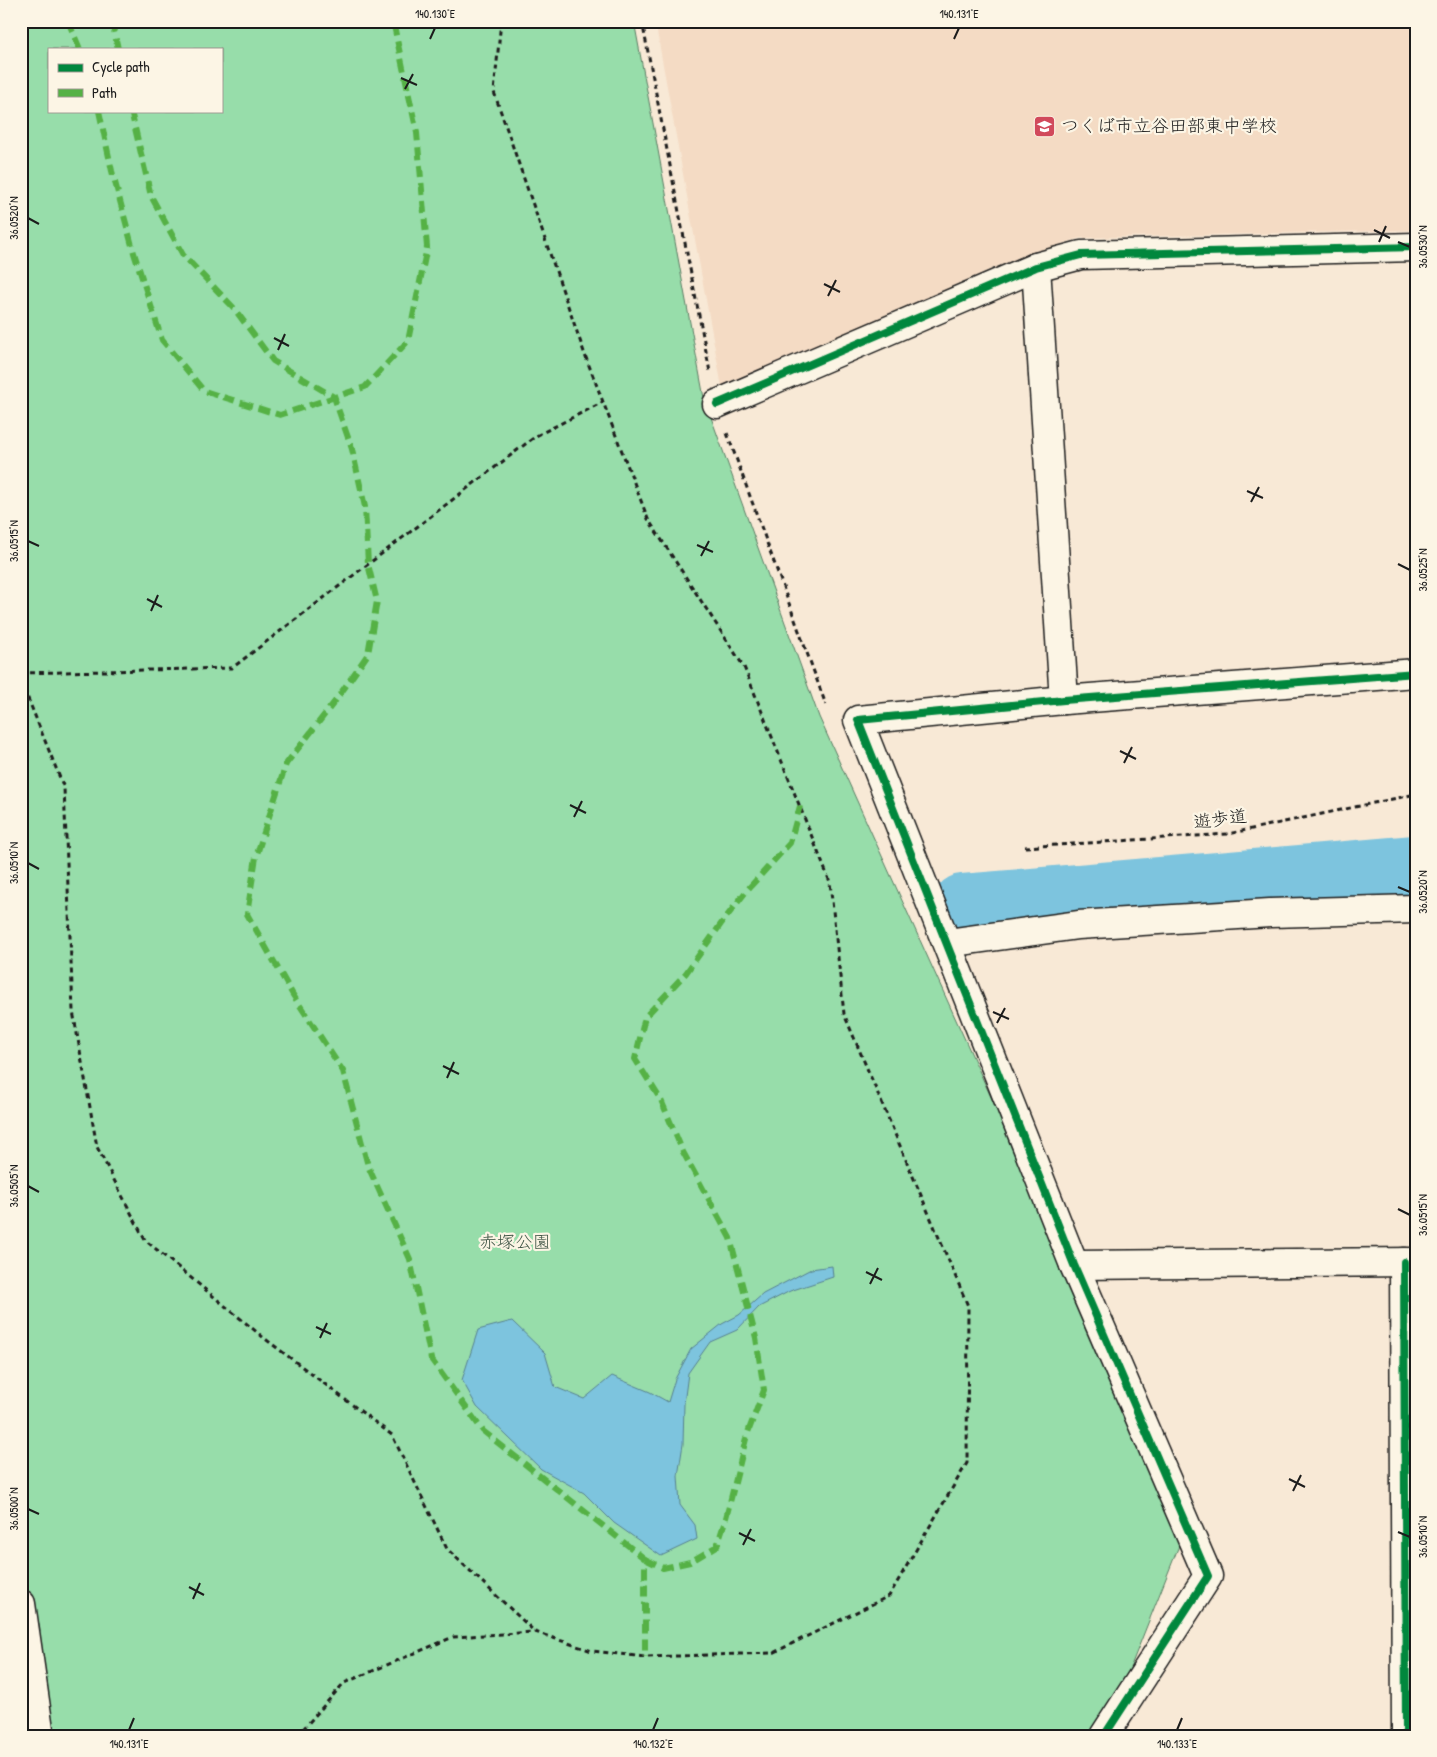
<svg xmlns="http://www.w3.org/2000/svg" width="1437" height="1757" font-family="'Patrick Hand','Klee One',sans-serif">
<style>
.built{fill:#f4dbc4}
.green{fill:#97ddaa;stroke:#5a7c63;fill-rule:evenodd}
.water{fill:#7dc4de;stroke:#568190}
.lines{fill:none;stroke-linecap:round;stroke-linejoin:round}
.river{stroke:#7dc4de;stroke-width:62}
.minor-casing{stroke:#1c1c1c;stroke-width:31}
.path{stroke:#1c1c1c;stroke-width:3;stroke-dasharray:5 4;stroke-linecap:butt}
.minor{stroke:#fcf5e5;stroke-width:28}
.quiet{stroke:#55b145;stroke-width:6;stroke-dasharray:12 6;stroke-linecap:butt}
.cycleway-casing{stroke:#fcf5e5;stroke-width:11}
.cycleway{stroke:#00873e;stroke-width:8}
.ticks{fill:none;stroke:#1c1c1c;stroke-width:2}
.labels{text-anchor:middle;stroke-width:4.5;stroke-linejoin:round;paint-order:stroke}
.poi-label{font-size:18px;fill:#1c1c1c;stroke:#fcf5e5;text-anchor:start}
.street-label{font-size:18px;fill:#1c1c1c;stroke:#fcf5e5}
.park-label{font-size:18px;fill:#415647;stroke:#fcf5e5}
.neatline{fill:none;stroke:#1c1c1c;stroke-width:2}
.ticks-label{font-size:12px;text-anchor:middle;fill:#1c1c1c}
</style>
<rect width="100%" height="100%" fill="#f8e9d6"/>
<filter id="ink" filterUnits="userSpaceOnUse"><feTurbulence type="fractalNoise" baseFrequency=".02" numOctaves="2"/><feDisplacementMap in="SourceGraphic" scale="10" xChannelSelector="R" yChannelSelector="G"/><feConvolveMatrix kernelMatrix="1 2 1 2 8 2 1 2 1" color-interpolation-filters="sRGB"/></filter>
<g filter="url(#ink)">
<path class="built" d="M655,21h761v209l-336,8 -70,23 -288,126z"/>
<path class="green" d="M21,21h613l70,377 115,319 367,811 -83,208h-1058l-24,-132zM49,49h172v62h-172z"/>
<path class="water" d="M832,1266l1,11 -43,14 -31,16 -22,23 -27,12 -22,31 -4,31 -1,40 -5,32 2,29 15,20 2,14 -36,17 -47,-33 -30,-30 -43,-24 -64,-62 -15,-27 16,-50 34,-9 33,32 10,34 29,12 28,-23 38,16 18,10 7,-23 16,-30 31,-25 17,-9 24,-21 48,-25z"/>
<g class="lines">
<path class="river" d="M963,905l453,-39"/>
<defs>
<g id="minor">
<path d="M1036,267l28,433"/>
<path d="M717,404l319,-137 45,-12 335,-8"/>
<path d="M947,943l131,-18 192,-12 146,-4"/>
<path d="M1404,1262l2,474"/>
<path d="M1074,1265l342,-3"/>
<path d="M21,1604l19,132"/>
<path d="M1104,1736l104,-160 -134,-311 -216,-545 206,-20 352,-27"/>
</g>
</defs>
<use href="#minor" class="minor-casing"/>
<g class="path">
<path d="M642,21l68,351"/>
<path d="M727,433l99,272"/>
<path d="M21,673l211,-5 304,-232 67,-34"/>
<path d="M21,681l43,107 9,223 24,136 48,93 119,98 128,97 55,114 88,83 57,19 53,6 128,-4 116,-57 78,-133 1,-157 -124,-292 -14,-132 -86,-215 -96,-148 -63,-164 -91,-263 7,-71"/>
<path d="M1025,847l203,-13 188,-40"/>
<path d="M297,1736l47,-53 109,-46 81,-5"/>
</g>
<use href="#minor" class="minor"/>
<g class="quiet">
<path d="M68,21l12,28"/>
<path d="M112,21l6,28"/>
<path d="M99,111l13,60 22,82 28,87 42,51 76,24 85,-28 43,-46 19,-94 -10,-114 -24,-112"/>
<path d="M131,111l20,85 32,59 50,52 40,54 61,36 18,52 13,58 3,57 9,37 -9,53 -32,46 -50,64 -30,93 -9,57 46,81 50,76 25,95 42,93 21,100 52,72 162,128v98"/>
<path d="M645,1559l18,9 27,-6 27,-16 9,-28 21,-83 17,-45 -8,-52 -26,-100 -47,-86 -22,-52 -26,-41 10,-42 41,-44 35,-49 27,-35 42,-46 10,-37"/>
</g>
<defs>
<g id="cycleway">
<path d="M717,404l319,-137 45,-12 335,-8"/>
<path d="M1404,1262l2,474"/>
<path d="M1104,1736l104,-160 -134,-311 -216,-545 206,-20 352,-27"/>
</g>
</defs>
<use href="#cycleway" class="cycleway-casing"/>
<use href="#cycleway" class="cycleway"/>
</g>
</g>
<path class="ticks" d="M430,39l5,-11M954,39l5,-11M401,78l16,7M405,89l8,-15M28,218l11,6M1374,230l16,8M1379,242l7,-16M1398,242l12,5M824,284l16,8M828,296l8,-16M274,338l15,8M278,350l7,-16M1247,491l16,7M1251,502l8,-15M28,541l11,5M697,545l16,7M701,556l8,-15M1398,564l12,6M147,599l15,8M151,611l7,-16M1120,751l16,8M1124,763l8,-16M570,805l16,8M574,817l8,-16M28,863l11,6M1398,887l12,5M993,1012l16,7M997,1023l8,-15M443,1066l16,8M447,1078l7,-16M28,1186l11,6M1398,1209l12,6M866,1272l16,8M870,1284l8,-16M316,1327l15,7M320,1338l7,-15M1289,1479l16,8M1293,1491l8,-16M28,1509l11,5M1398,1532l12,5M739,1533l16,8M743,1545l8,-16M189,1587l15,8M193,1599l7,-16M129,1730l5,-12M653,1730l5,-12M1177,1730l5,-12"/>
<defs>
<symbol id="school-square" viewBox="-11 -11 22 22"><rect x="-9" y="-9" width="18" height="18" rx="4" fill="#d1495b" stroke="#fcf5e5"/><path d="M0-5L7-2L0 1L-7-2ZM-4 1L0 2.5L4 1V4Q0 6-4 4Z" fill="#fff"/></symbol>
</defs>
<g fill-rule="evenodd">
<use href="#school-square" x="1032" y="114" width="25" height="25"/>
</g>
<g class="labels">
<g class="poi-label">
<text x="1061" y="132">つくば市立谷田部東中学校</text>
</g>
<g class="street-label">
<text transform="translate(1220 819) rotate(-7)" y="6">遊歩道</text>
</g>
<g class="park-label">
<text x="515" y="1248">赤塚公園</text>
</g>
</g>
<rect width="1437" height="1757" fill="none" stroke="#fcf5e5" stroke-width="55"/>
<rect x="48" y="48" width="175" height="65" fill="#fcf5e5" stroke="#a29e95"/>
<rect x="58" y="64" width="25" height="8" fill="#00873e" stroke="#a29e95"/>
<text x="92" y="72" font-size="15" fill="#1c1c1c">Cycle path</text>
<rect x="58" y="89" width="25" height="8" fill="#55b145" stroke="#a29e95"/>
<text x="92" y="98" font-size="15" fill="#1c1c1c">Path</text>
<rect x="28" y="28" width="1382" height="1702" class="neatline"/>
<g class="ticks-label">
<text x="435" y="18">140.130°E</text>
<text x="959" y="18">140.131°E</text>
<text transform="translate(14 218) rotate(-90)" y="4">36.0520°N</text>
<text transform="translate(1423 247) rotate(-90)" y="4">36.0530°N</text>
<text transform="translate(14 541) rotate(-90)" y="4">36.0515°N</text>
<text transform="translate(1423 570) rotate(-90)" y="4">36.0525°N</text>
<text transform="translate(14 863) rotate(-90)" y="4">36.0510°N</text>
<text transform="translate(1423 892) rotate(-90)" y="4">36.0520°N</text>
<text transform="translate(14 1186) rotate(-90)" y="4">36.0505°N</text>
<text transform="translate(1423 1215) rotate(-90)" y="4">36.0515°N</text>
<text transform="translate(14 1509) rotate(-90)" y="4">36.0500°N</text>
<text transform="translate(1423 1537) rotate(-90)" y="4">36.0510°N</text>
<text x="129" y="1748">140.131°E</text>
<text x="653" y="1748">140.132°E</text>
<text x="1177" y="1748">140.133°E</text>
</g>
</svg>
